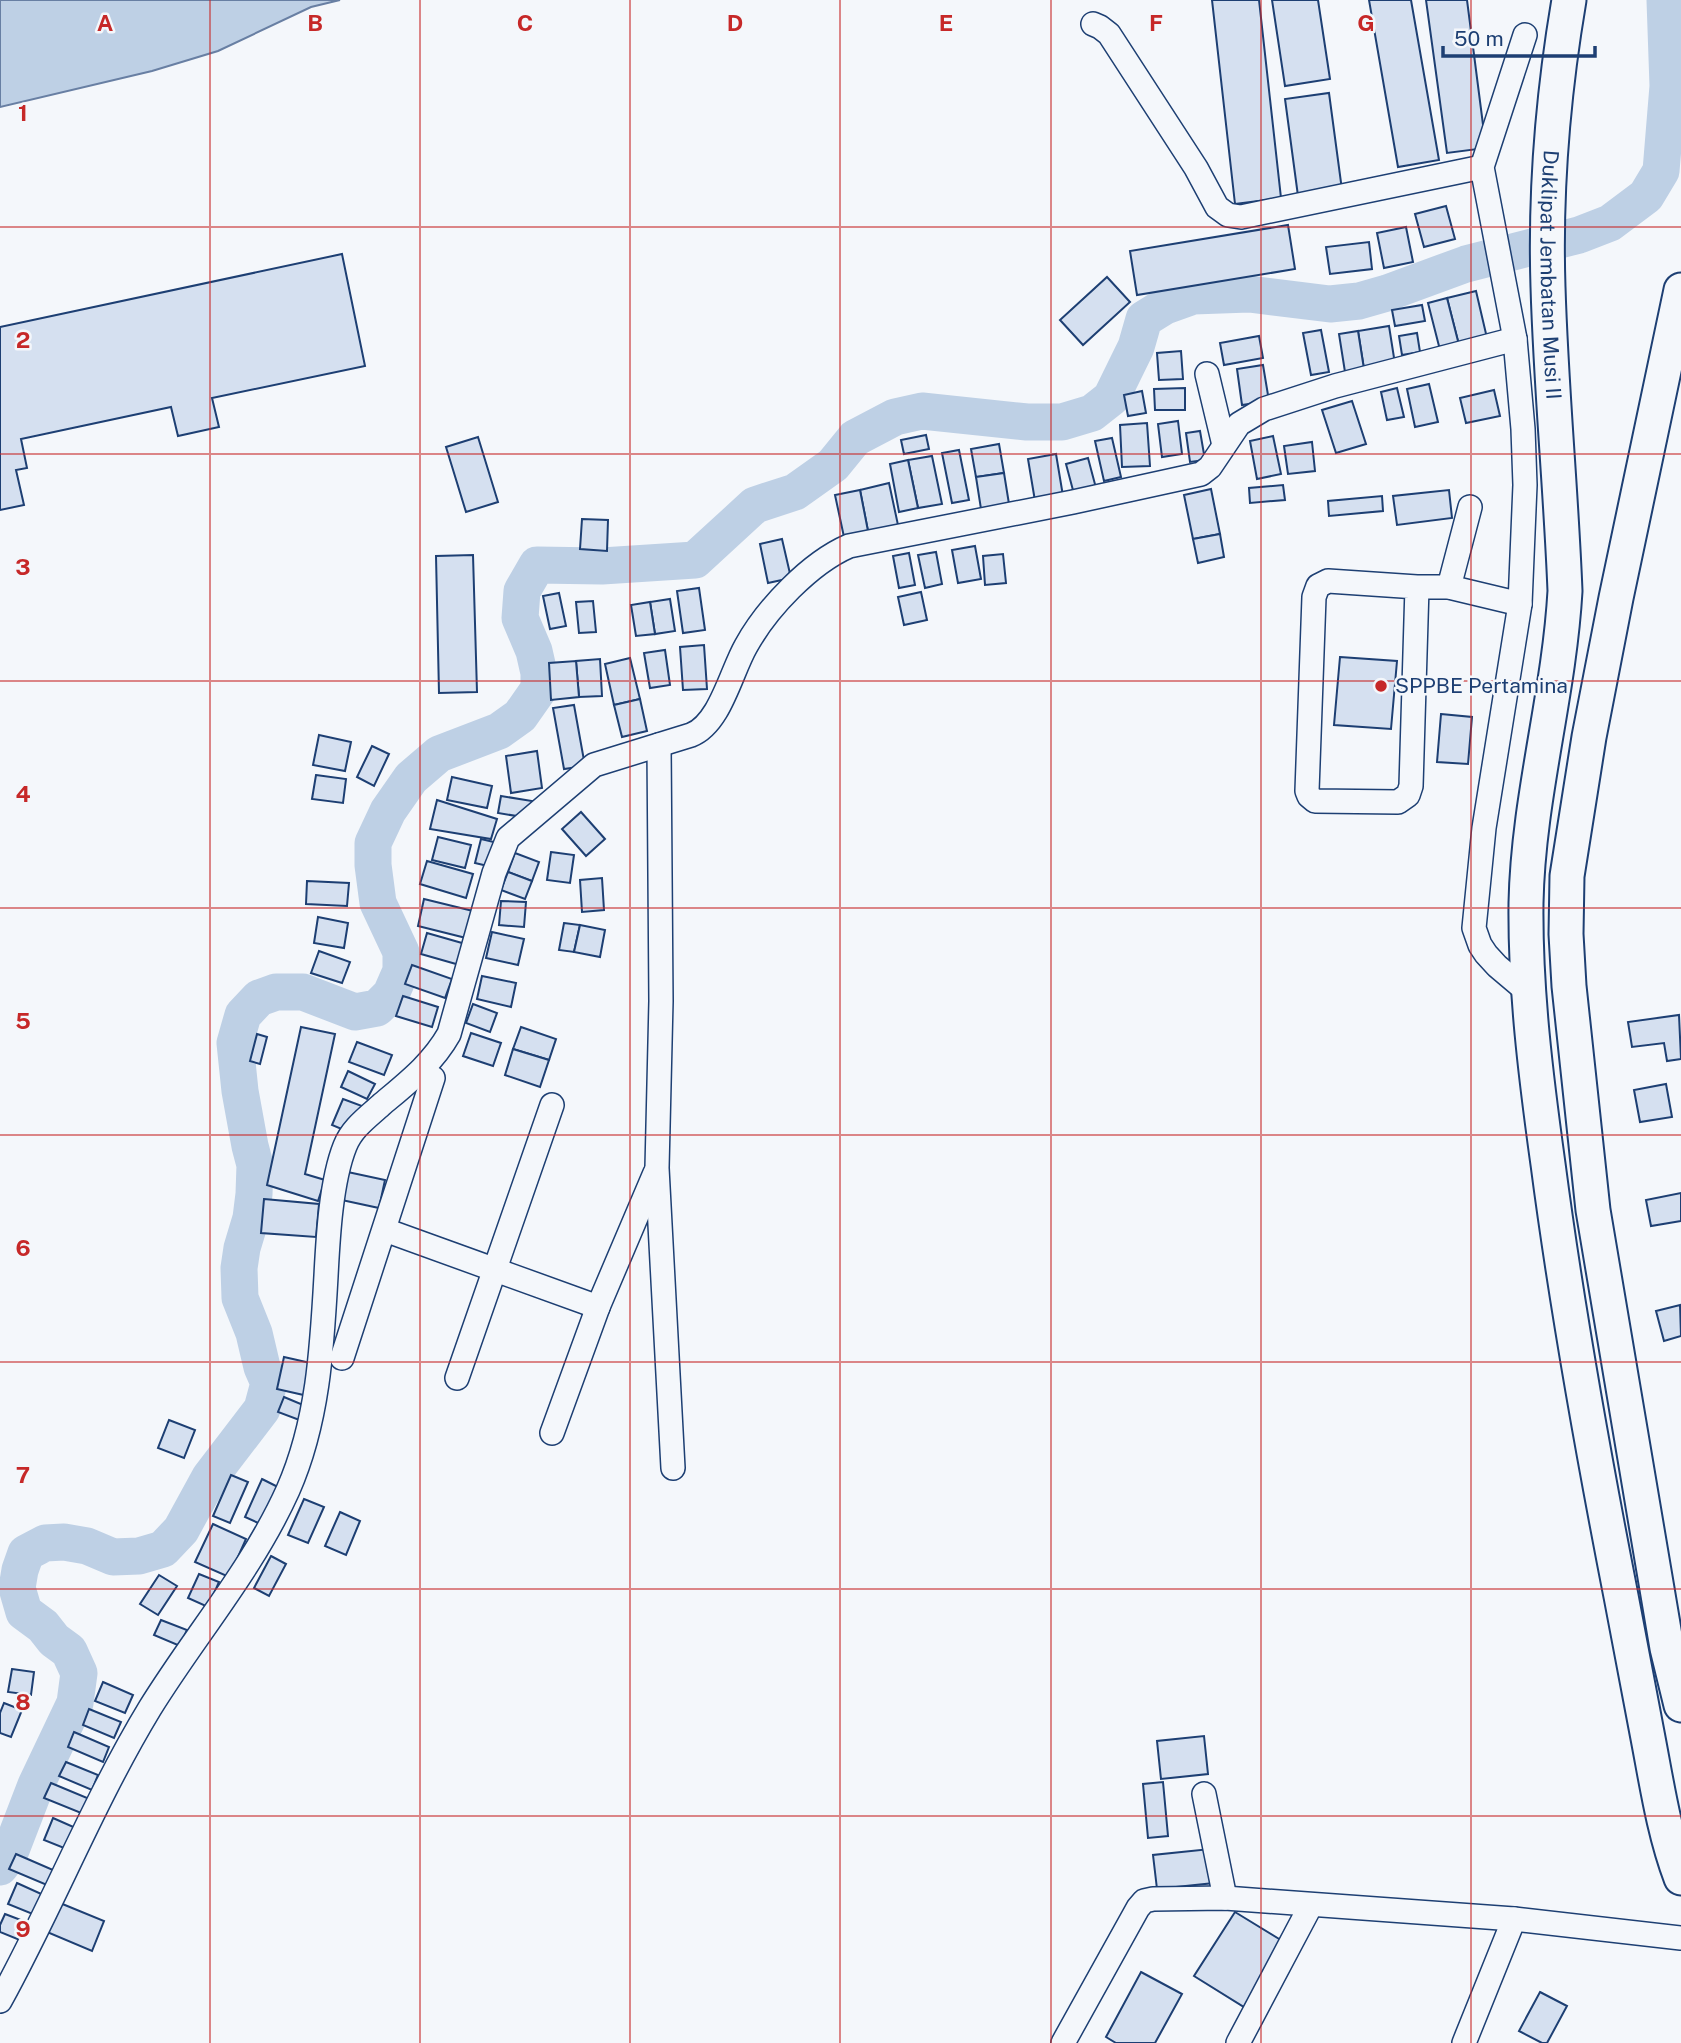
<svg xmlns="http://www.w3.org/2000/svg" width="1681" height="2043" font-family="'Public Sans',sans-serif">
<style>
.water{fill:#bed0e5;stroke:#687fa3;stroke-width:2}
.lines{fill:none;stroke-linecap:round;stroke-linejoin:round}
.river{stroke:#bed0e5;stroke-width:37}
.building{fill:#d5e0f0;stroke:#1d3f73;stroke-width:2}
.minor-casing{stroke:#1d3f73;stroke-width:26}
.highway-casing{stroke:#1d3f73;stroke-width:37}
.minor{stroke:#f4f7fb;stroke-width:23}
.highway{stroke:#f4f7fb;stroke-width:33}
.grid{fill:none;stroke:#c62828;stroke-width:2;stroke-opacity:0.55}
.poi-dot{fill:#c62828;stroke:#f4f7fb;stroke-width:2.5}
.labels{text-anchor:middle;stroke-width:5;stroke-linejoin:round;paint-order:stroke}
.street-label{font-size:21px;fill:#1d3f73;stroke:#f4f7fb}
.poi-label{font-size:21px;fill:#1d3f73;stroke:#f4f7fb;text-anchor:start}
.grid-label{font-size:23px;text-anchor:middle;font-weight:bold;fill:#c62828;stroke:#f4f7fb;stroke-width:5;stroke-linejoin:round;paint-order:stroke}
</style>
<rect width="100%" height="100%" fill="#f4f7fb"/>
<path class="water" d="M0,0h340l-29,7 -93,44 -66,20 -152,36z"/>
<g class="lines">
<path class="river" d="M0,1867l9,-12 27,-70 39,-82 4,-30 -10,-22 -15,-11 -11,-14 -19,-14 -7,-24 3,-18 6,-17 19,-10 19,-1 23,4 26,11 26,-1 24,-7 18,-19 29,-53 52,-68 7,-26 -7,-16 -8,-34 -14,-35 -1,-30 3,-20 9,-30 3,-24 1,-29 -5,-19 -10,-55 -5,-48 8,-28 16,-17 17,-6h27l52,20 22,-4 14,-14 10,-23v-19l-23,-49 -5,-38v-22l15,-32 23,-33 28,-24 60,-23 21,-15 19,-27v-16l-5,-22 -14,-33 2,-27 15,-26 65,1 93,-6 60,-55 40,-13 38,-27 22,-27 40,-21 27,-6 105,11h35l30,-9 19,-15 25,-51 8,-28 21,-13 28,-10 56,-2 81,10 29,-3 28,-8 79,-29 113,-29 31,-12 36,-27 15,-25 7,-85 -3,-86"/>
</g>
<g class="building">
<path d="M1212,0h47l22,198 -46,6z"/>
<path d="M1272,0h46l12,79 -45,7z"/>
<path d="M1369,0h42l28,160 -41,7z"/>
<path d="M1426,0h41l19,148 -39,5z"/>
<path d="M1329,93l13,97 -44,6 -13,-97z"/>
<path d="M1446,206l9,33 -31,8 -9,-33z"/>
<path d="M1288,225l7,44 -158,26 -7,-44z"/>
<path d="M1406,227l7,35 -29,6 -7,-35z"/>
<path d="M1369,242l3,27 -42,5 -4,-27z"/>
<path d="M342,254l23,112 -153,32 7,29 -41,9 -7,-29 -150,32 6,29 -11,2 8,35 -24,5v-183z"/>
<path d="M1107,277l23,25 -47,43 -23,-25z"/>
<path d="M1476,291l11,47 -28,7 -12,-47z"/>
<path d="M1447,298l12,47 -19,5 -12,-47z"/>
<path d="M1422,305l3,16 -30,5 -3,-16z"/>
<path d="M1389,326l6,38 -31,5 -6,-38z"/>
<path d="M1321,330l8,42 -18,3 -8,-42z"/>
<path d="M1358,331l6,38 -19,3 -6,-38z"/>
<path d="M1417,333l3,19 -18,3 -3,-19z"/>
<path d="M1259,336l4,22 -39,7 -4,-22z"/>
<path d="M1181,351l2,28 -24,1 -2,-27z"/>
<path d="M1263,365l6,36 -27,4 -5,-36z"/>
<path d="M1429,384l9,38 -23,5 -8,-38z"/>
<path d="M1185,388v22h-30l-1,-21z"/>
<path d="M1397,388l7,29 -17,3 -6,-28z"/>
<path d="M1494,390l6,26 -34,7 -6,-25z"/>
<path d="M1142,391l4,22 -18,3 -4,-21z"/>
<path d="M1352,401l14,43 -30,9 -14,-43z"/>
<path d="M1178,421l4,33 -20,3 -4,-33z"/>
<path d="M1147,423l3,43 -28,1 -2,-42z"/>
<path d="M1200,431l5,29 -15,2 -4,-29z"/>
<path d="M926,435l3,14 -25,5 -3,-14z"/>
<path d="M1273,436l8,38 -24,5 -7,-38z"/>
<path d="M478,437l20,65 -32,10 -20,-65z"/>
<path d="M1112,438l9,39 -17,4 -9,-40z"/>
<path d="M1312,442l3,29 -27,3 -4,-28z"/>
<path d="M999,444l5,29 -28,4 -5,-28z"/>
<path d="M959,450l10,50 -17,3 -10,-50z"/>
<path d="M1056,454l7,42 -28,5 -7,-42z"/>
<path d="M932,456l10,48 -24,4 -10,-48z"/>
<path d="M1088,458l8,30 -22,6 -8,-30z"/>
<path d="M908,460l10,48 -19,4 -9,-48z"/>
<path d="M1004,473l5,31 -28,5 -5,-32z"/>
<path d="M889,483l9,42 -30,6 -8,-41z"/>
<path d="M1283,485l2,15 -35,3 -1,-15z"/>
<path d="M1211,489l9,45 -27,5 -9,-44z"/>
<path d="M860,490l8,41 -24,6 -9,-42z"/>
<path d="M1449,490l3,28 -55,7 -4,-29z"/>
<path d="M1382,496l1,15 -54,5 -1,-15z"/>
<path d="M582,519l26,1 -1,31 -27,-2z"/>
<path d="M1220,534l4,23 -26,6 -5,-24z"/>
<path d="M782,539l9,39 -23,5 -8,-39z"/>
<path d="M975,546l6,33 -23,4 -6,-33z"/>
<path d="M936,552l6,32 -17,4 -7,-33z"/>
<path d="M909,553l6,32 -16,3 -6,-32z"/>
<path d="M1003,554l3,29 -21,2 -2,-29z"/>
<path d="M473,555l4,137 -38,1 -3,-137z"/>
<path d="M699,588l6,42 -22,3 -6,-42z"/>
<path d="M921,592l6,28 -23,5 -6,-28z"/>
<path d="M559,593l7,33 -16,3 -7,-33z"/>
<path d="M670,599l5,32 -20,3 -5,-32z"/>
<path d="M593,601l3,31 -17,1 -3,-31z"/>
<path d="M650,602l5,32 -19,2 -5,-31z"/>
<path d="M704,645l3,44 -24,1 -3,-43z"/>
<path d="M665,650l5,35 -20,3 -6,-35z"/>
<path d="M1340,657l57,4 -6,68 -57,-4z"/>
<path d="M630,658l10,41 -26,6 -9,-41z"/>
<path d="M600,659l2,37 -23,1 -3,-36z"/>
<path d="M576,661l3,36 -28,3 -2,-37z"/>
<path d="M640,699l7,32 -25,6 -8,-32z"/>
<path d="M574,705l11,61 -21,3 -11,-61z"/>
<path d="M1441,714l31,3 -4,47 -31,-2z"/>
<path d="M319,735l32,7 -6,29 -32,-6z"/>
<path d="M372,746l17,8 -15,32 -17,-9z"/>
<path d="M537,751l5,37 -31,5 -5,-37z"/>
<path d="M316,775l30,4 -3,24 -31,-4z"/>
<path d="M452,777l40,9 -5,22 -40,-8z"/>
<path d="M501,796l31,5 -3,17 -31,-5z"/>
<path d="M437,800l60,19 -6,20 -61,-10z"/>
<path d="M581,812l24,27 -19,17 -24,-27z"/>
<path d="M438,837l33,8 -6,23 -33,-8z"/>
<path d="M481,839l17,4 -6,24 -17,-4z"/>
<path d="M551,852l23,3 -4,28 -23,-3z"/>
<path d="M515,853l24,9 -7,19 -24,-9z"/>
<path d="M427,861l46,13 -7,24 -46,-14z"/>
<path d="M508,872l24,9 -7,18 -24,-9z"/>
<path d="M602,878l2,32 -22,2 -2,-32z"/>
<path d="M307,881l42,2 -2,23 -41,-2z"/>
<path d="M424,899l49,12 -7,27 -48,-12z"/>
<path d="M501,901l25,1 -2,25 -25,-2z"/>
<path d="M318,917l30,6 -4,25 -30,-5z"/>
<path d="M564,923l16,2 -6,27 -15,-2z"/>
<path d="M580,925l25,5 -5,27 -26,-5z"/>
<path d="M492,932l32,7 -6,26 -32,-7z"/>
<path d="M427,933l42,12 -6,21 -42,-12z"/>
<path d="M319,951l31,11 -8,21 -31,-10z"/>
<path d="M412,965l40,14 -7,19 -40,-14z"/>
<path d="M482,976l34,7 -5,24 -34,-8z"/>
<path d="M403,996l35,11 -6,20 -36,-11z"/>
<path d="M473,1004l24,9 -7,19 -24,-9z"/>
<path d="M1679,1015l2,44 -14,2 -3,-18 -32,4 -4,-25z"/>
<path d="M301,1027l34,7 -30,140 20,6 -7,21 -51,-16z"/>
<path d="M521,1027l35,12 -7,21 -36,-11z"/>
<path d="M471,1033l30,10 -8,23 -30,-10z"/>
<path d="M257,1034l10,3 -7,27 -10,-3z"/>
<path d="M357,1042l35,13 -8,20 -35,-13z"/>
<path d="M513,1049l36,11 -9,27 -35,-12z"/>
<path d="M348,1071l27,13 -8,15 -26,-12z"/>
<path d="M1666,1084l6,33 -32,5 -6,-32z"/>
<path d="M343,1099l19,7 -11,27 -19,-8z"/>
<path d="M343,1171l42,9 -6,28 -42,-9z"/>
<path d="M1681,1193v28l-30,5 -5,-26z"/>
<path d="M264,1199l55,5 -3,33 -55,-4z"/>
<path d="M1680,1305l1,31 -17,5 -8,-30z"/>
<path d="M284,1357l31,7 -7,32 -31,-7z"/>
<path d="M284,1397l24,10 -6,14 -24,-9z"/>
<path d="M169,1420l26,10 -11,28 -26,-10z"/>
<path d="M231,1475l17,7 -18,41 -17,-7z"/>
<path d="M262,1479l20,10 -17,37 -20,-9z"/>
<path d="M304,1499l20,8 -16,36 -20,-8z"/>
<path d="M340,1512l20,9 -14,34 -21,-9z"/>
<path d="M213,1524l33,15 -17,38 -34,-15z"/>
<path d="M271,1556l15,8 -17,32 -15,-8z"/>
<path d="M199,1574l20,8 -11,25 -20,-9z"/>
<path d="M159,1575l18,11 -19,29 -18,-11z"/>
<path d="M161,1620l26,10 -7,16 -26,-11z"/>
<path d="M12,1669l22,3 -3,23 -23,-3z"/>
<path d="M103,1682l30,13 -8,18 -30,-12z"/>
<path d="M4,1703l18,7 -11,27 -11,-4v-20z"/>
<path d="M89,1709l32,13 -7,16 -31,-13z"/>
<path d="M74,1732l35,15 -6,15 -35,-15z"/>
<path d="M1204,1736l4,38 -47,5 -4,-38z"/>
<path d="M66,1762l32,13 -6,15 -33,-14z"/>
<path d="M1163,1782l5,54 -20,2 -5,-54z"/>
<path d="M51,1783l41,17 -6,15 -42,-17z"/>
<path d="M53,1818l25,11 -9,21 -25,-10z"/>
<path d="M1210,1849l4,34 -57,6 -4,-34z"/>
<path d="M16,1854l44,19 -6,15 -45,-19z"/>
<path d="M17,1883l31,14 -8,20 -32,-13z"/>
<path d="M60,1903l44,18 -12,30 -45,-19z"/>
<path d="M1235,1912l49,30 -40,65 -50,-31z"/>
<path d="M5,1914l29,11 -7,18 -27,-11v-7z"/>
<path d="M1141,1972l41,22 -27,49h-39l-10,-6z"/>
<path d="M1540,1992l27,14 -20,37h-5l-23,-12z"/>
</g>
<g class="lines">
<defs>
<g id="minor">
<path d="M1093,24l7,3 9,7 87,134 21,39 11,8 13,2 241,-50"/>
<path d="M1515,339l-33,-172 43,-132"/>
<path d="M1207,374l17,71"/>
<path d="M1417,587l-6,199 -3,9 -10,7 -83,-1 -6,-5 -2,-5 7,-194 4,-11 10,-5 89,6h32l71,17"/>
<path d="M1449,587l21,-80"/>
<path d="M659,745l2,256 -4,167 16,300"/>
<path d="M385,1230l213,77"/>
<path d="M342,1358l91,-280"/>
<path d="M457,1378l95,-273"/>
<path d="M552,1433l46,-126 57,-134"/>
<path d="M1204,1794l21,104"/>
<path d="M0,2001c53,-96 93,-199 150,-293 45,-73 102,-138 138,-218 30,-68 34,-141 38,-214 2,-39 5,-95 19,-130 7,-18 23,-29 36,-41 26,-22 51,-41 68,-71l45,-161 14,-35 86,-73 97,-30c29,-11 40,-63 55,-89 21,-38 64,-83 103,-100l224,-44 128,-28 9,-7 29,-43 25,-15 71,-23 180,-47 8,90 2,56 -5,119 -36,224 -10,100 6,17 6,9 11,12 32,27"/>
<path d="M1063,2043l75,-135 6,-7 9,-2 72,-1 289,21 167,19"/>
<path d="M1238,2043l73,-138"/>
<path d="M1464,2043l50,-124"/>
</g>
<g id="highway">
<path id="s1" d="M1569,0c-16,94 -24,192 -21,287 3,102 13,203 17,304 -6,105 -37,207 -39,312 -1,87 10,175 22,261 19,145 45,289 73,432 9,48 18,95 27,142 9,47 16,95 33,140"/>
<path d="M1681,290l-65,308 -27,139 -22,139 -1,58 3,52 24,224 74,438 14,57"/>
</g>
</defs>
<use href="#minor" class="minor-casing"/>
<use href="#highway" class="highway-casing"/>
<use href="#minor" class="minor"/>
<use href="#highway" class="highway"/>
</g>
<path class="grid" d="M210,0v2043M420,0v2043M630,0v2043M840,0v2043M1051,0v2043M1261,0v2043M1471,0v2043M0,227h1681M0,454h1681M0,681h1681M0,908h1681M0,1135h1681M0,1362h1681M0,1589h1681M0,1816h1681"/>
<circle class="poi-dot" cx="1381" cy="686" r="7"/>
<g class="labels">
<g class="street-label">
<text dy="7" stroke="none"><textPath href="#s1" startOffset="276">Duklipat Jembatan Musi II</textPath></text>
</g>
<g class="poi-label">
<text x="1395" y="693">SPPBE Pertamina</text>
</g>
</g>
<g class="grid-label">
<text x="105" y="31">A</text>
<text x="315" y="31">B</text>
<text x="525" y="31">C</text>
<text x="735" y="31">D</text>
<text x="946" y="31">E</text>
<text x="1156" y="31">F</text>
<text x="1366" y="31">G</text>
<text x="23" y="121">1</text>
<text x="23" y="348">2</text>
<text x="23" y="575">3</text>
<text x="23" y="802">4</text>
<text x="23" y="1029">5</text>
<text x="23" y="1256">6</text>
<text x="23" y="1483">7</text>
<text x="23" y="1710">8</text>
<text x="23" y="1937">9</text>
</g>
<path d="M1443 46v10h152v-10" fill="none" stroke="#1d3f73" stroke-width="3.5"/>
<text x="1454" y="46" font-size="21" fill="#1d3f73" stroke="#f4f7fb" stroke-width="5" paint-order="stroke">50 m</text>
</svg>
